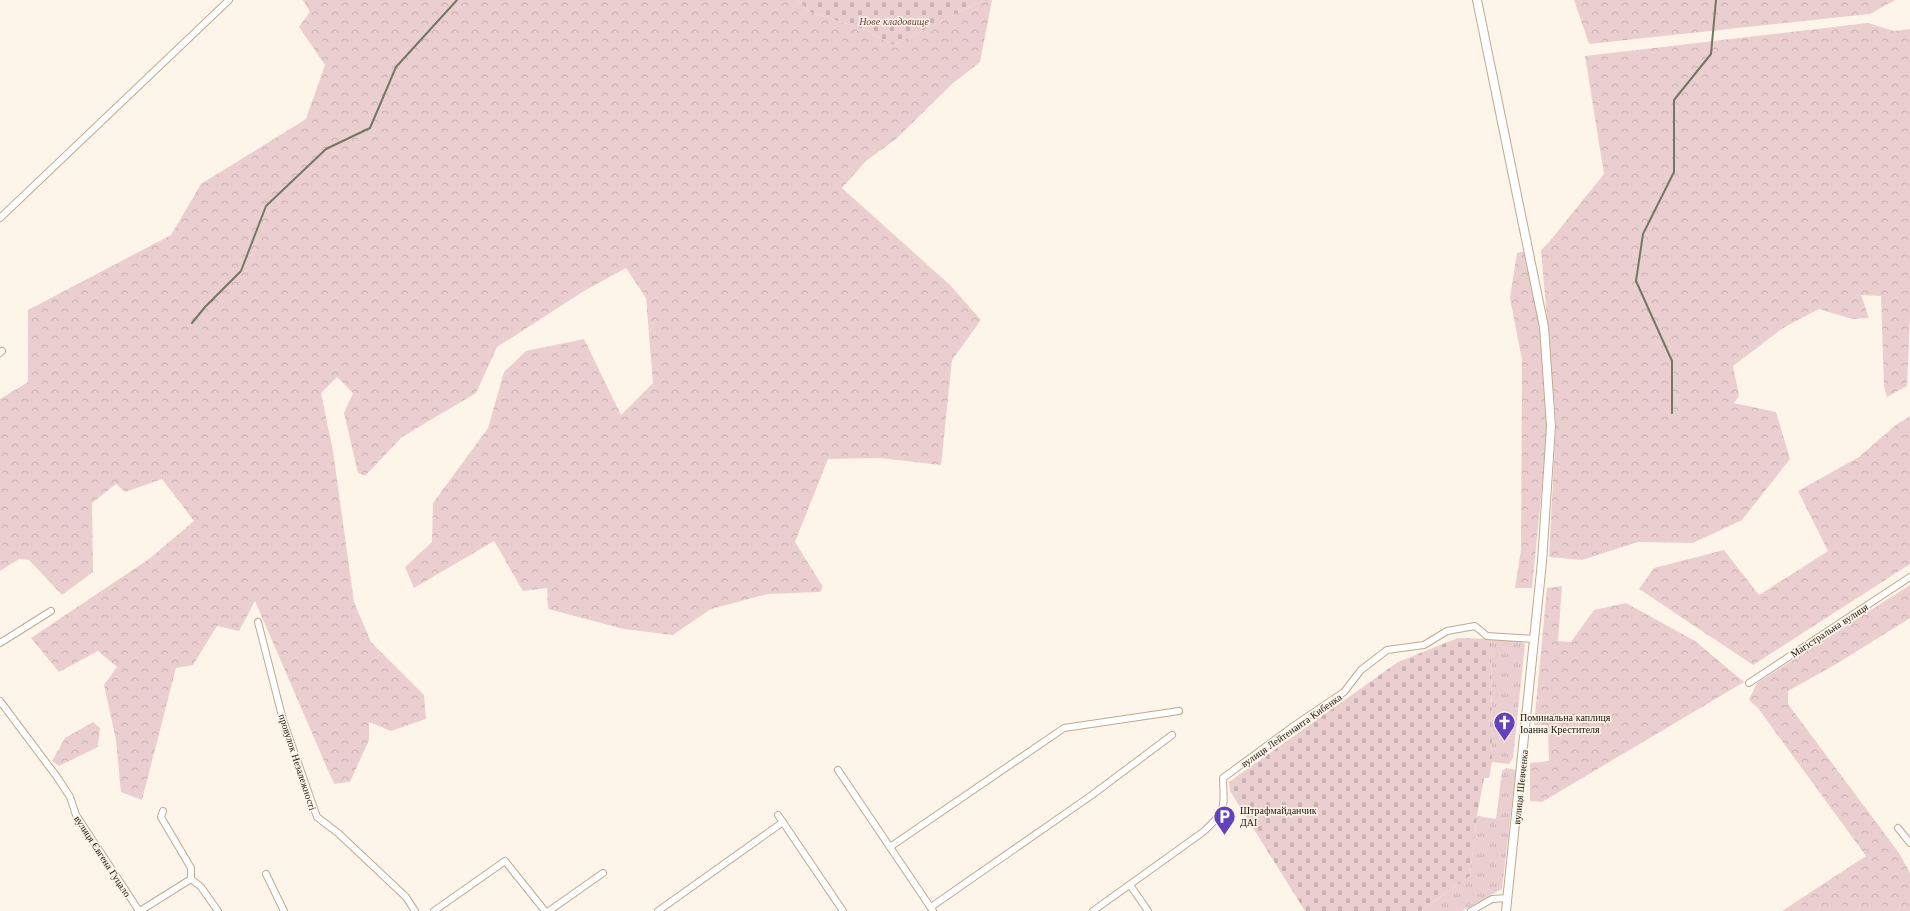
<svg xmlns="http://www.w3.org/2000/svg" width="1910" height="911" font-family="'Libre Baskerville',serif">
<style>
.grass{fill:url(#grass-tufts)}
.forest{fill:url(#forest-crowns)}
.cemetery{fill:url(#cemetery-stones)}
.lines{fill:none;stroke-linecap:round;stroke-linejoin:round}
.stream{stroke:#717963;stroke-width:2}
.street-casing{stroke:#beaa90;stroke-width:8}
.secondary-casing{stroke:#beaa90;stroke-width:10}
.street{stroke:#fff;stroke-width:6}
.secondary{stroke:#fff;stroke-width:8}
.labels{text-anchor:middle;stroke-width:3;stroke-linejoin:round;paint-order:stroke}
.park-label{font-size:10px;font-style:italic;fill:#69373b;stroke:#fdf5ea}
.street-label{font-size:10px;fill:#1a1309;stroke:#fdf5ea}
.poi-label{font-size:10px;fill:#1a1309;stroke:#fdf5ea;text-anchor:start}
</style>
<defs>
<pattern id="grass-tufts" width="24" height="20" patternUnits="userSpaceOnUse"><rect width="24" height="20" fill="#ebcfd0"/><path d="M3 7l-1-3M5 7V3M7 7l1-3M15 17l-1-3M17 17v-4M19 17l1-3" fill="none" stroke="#c9b1b1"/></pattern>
<pattern id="forest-crowns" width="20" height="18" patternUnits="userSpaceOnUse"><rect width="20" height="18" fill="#ebcfd0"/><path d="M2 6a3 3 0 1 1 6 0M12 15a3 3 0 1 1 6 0" fill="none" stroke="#c9b1b1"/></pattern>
<pattern id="cemetery-stones" width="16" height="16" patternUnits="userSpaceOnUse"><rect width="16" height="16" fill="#ebcfd0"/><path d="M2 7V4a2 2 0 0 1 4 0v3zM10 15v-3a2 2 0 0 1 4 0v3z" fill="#c9b1b1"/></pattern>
</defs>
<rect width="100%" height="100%" fill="#fdf5ea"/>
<g class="grass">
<path d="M1491,639h27l7,5 -12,114 -4,6 -17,-2z"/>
<path d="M1506,768l10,2 -14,119 -40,22h-41l49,-35 7,-60 19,3 6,-48z"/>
</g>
<g class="forest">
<path d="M303,0h495l12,12 56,18 28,15 89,-45h9l-12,62 -28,22 -56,55 -30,22 -24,27 108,97 31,35 -29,40 -11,105 -62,-7 -51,1 -33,83 28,45 -3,5 -52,2 -57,15 -38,26 -49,-6 -76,-20 -1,-21 -24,3 -29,-50 -80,47 -9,-21 27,-25 1,-39 55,-75 16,-56 22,-21 58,-12 37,76 32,-32 -7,-85 -20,-30 -42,23 -87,56 -21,46 -74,44 -37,39 -7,-3 -14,-60 9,-20 -16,-16 -16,16 12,58 21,151 17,40 53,53 2,24 -35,12 -22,-9v18l-19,42 -16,2 -79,-183 -16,30 -22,-5 -24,39 -17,3 -34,132 -21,-8 -5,-52 -12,-55 13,-18 -19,-16 -39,21 -28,-34 118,-79 45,-38 -32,-42 -37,13 -9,-8 -24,19 1,69 -31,23 -33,-35 -10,-1 -19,12v-172l28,-17v-72l143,-75 30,-51 105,-65 19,-54 -26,-38 11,-15z"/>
<path d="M1574,0h321l-25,14 -281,30z"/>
<path d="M1868,23l26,8 16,-2v286l-3,71 -20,11 -3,-11 -3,-90 -20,-1 8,23 -17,1 -33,-10 -36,19 -50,38 6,30 -5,7 42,9 14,47 -48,61 -49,23 -55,-1 -56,18 -33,-3 7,-134 -15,-173 8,-8 55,-68 -19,-118z"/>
<path d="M1524,251l16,79 8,96 -16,162h-17l6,-38 1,-190 -12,-62 7,-45z"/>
<path d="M1910,416v148l-157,101 -114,-76 15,-21 70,-18 35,45 69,-44 -30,-60 61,-34 38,-33z"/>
<path d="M1910,585v33l-72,45 -50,28v13l111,149 11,20v38h-128l84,-55 -108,-148 -9,-8 8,-17z"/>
<path d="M1562,586l-4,55 13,1 23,-32 32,-7 69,38 49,41 -202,120 -12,-1v-38l19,-2 -1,-36h-14l13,-137z"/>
<path d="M93,722l7,6 -2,19 -39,19 -7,-5 13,-23z"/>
</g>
<g class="cemetery">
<path d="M798,0h185l-89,45 -28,-15 -56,-18z"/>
<path d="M1458,638l33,1 1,123 -3,16h-5l-7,38 -7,60 -49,35h-116l-75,-120 -1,-9 169,-120z"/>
</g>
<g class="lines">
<g class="stream">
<path d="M192,323l13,-16 36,-36 25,-65 60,-57 44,-21 26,-61 61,-67"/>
<path d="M1672,413v-52l-36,-80 7,-47 31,-62v-72l37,-46 5,-54"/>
</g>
<defs>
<g id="street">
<path d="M0,218l229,-218"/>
<path d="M0,353l2,-2"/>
<path d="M258,622l25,98 34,97 21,16 68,64 9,14"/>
<path d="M0,643l51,-32"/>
<path d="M1749,683l161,-106"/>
<path d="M0,701l57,76 13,20 6,18 63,96"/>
<path d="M838,770l95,141"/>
<path d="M163,811l-2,6 30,51v11"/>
<path d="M778,815l65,96"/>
<path d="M1898,828l12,15"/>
<path d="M890,847l174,-119 115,-17"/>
<path d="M266,874l18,37"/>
<path d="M191,879l10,8 17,24"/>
<path d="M1130,885l18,26"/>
<path d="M931,907l161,-112 80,-60"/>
<path d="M140,911l51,-32"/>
<path d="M434,911l71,-50 40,50"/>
<path d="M549,911l54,-38"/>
<path d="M658,911l125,-89"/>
<path d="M1093,911l110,-79c24,-22 21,-22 20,-54l72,-53 49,-33 17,-22 26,-20 37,-5 23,-14 28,-5 12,10 47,3"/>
<path d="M1471,911l21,-12 16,-1"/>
</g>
<path id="secondary" d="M1477,0l67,327 7,99 -9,136 -36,349"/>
</defs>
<use href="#street" class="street-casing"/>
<use href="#secondary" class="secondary-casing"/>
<use href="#street" class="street"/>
<use href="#secondary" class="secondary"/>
</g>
<defs>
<symbol id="church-pin" viewBox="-11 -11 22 30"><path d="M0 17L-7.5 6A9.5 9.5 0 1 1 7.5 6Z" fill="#6242bb" stroke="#fdf5ea"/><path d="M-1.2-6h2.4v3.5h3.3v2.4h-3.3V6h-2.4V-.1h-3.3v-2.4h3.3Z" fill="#fff"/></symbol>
<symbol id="parking-pin" viewBox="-11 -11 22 30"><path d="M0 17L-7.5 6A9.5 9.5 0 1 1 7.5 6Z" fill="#6242bb" stroke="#fdf5ea"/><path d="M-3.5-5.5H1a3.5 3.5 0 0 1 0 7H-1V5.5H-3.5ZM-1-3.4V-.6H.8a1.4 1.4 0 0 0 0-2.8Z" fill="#fff"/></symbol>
</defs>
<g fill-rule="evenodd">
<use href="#church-pin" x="1492" y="710" width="25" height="34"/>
<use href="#parking-pin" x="1212" y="804" width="25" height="34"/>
</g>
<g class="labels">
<g class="park-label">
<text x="894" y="25">Нове кладовище</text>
</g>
<g class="street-label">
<text transform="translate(1829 630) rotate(-33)" y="4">Магістральна вулиця</text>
<text transform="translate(1291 730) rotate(-35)" y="4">вулиця Лейтенанта Кибенка</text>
<text transform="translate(298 762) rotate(72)" y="4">провулок Незалежності</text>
<text transform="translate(1520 787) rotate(-84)" y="4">вулиця Шевченка</text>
<text transform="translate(103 856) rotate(57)" y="4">вулиця Євгена Гуцало</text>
</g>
<g class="poi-label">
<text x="1520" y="721">Поминальна каплиця<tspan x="1520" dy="12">Іоанна Крестителя</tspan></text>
<text x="1240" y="814">Штрафмайданчик<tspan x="1240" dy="12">ДАІ</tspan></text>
</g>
</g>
</svg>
